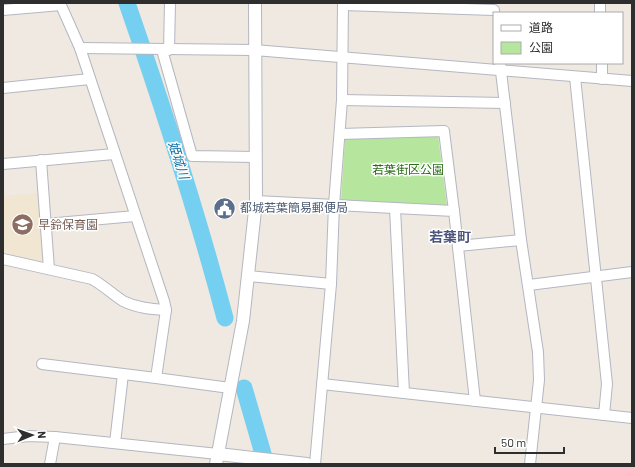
<svg xmlns="http://www.w3.org/2000/svg" width="635" height="467" font-family="Barlow,'Noto Sans JP',sans-serif">
<style>
.education{fill:#f0e6d1}
.green{fill:#b6e59e}
.lines{fill:none;stroke-linecap:round;stroke-linejoin:round}
.river{stroke:#75cff0;stroke-width:17}
.minor-casing{stroke:#b4b7c1;stroke-width:12}
.tertiary-casing{stroke:#b4b7c1;stroke-width:14}
.minor{stroke:#fff;stroke-width:10}
.tertiary{stroke:#fff;stroke-width:12}
.labels{text-anchor:middle;stroke-width:3;stroke-linejoin:round;paint-order:stroke}
.park-label{font-size:12px;fill:#2c6e1b;stroke:#fff}
.service-label{font-size:12px;fill:#4e5e75;stroke:#fff;text-anchor:start}
.education-label{font-size:12px;fill:#785e54;stroke:#fff;text-anchor:start}
.water-label{font-size:13px;font-style:italic;fill:#0d6fa3;stroke:#fff}
.quarter-label{font-size:14px;font-weight:bold;fill:#4d5680;stroke:#fff}
</style>
<rect width="100%" height="100%" fill="#efe9e1"/>
<path class="education" d="M40,193l6,70 -34,-5 -9,-4v-58z"/>
<path class="green" d="M438,135l9,71 -106,-5 4,-63z"/>
<g class="lines">
<g class="river">
<path d="M127,3c36,104 70,209 98,315"/>
<path d="M244,388l22,76"/>
</g>
<defs>
<g id="minor">
<path d="M60,3l20,45 84,253 2,9 -10,68 74,10"/>
<path d="M600,3v10"/>
<path d="M343,5l151,5"/>
<path d="M3,10l58,-5"/>
<path d="M80,48l174,2 378,31"/>
<path d="M162,50l30,106 64,1"/>
<path d="M169,50l1,-47"/>
<path d="M500,63l21,177 17,112 1,28 -9,84"/>
<path d="M602,63v16"/>
<path d="M575,77l32,307 -3,31"/>
<path d="M3,88l87,-9"/>
<path d="M342,100l163,3"/>
<path d="M340,134l104,-3 10,80"/>
<path d="M41,160l8,109"/>
<path d="M3,164l111,-10"/>
<path d="M256,201l198,10 21,190"/>
<path d="M395,208l9,185"/>
<path d="M46,224l89,-8"/>
<path d="M458,246l63,-6"/>
<path d="M3,259l89,20c11,6 20,15 31,22 14,7 28,8 43,9"/>
<path d="M248,276l83,8"/>
<path d="M529,285l103,-13"/>
<path d="M42,364l114,14"/>
<path d="M322,384l310,34"/>
<path d="M3,439l25,-3 27,1 163,17"/>
<path d="M115,443l8,-69"/>
<path d="M50,464l5,-27"/>
<path d="M315,464l16,-180 3,-79 8,-105 1,-97"/>
</g>
<g id="tertiary">
<path d="M218,454l89,10"/>
<path d="M216,464l27,-143 13,-120 -1,-198"/>
</g>
</defs>
<use href="#minor" class="minor-casing"/>
<use href="#tertiary" class="tertiary-casing"/>
<use href="#minor" class="minor"/>
<use href="#tertiary" class="tertiary"/>
</g>
<defs>
<symbol id="civic-disc" viewBox="-11 -11 22 22"><circle r="9.5" fill="#5c6f8a" stroke="#fff"/><path d="M-.6-6.5H3V-4.5H.6V-3L4-1V1h2V6H-6V1h2V-1L-.6-3ZM-1.2 2.5V6h2.4V2.5Z" fill="#fff"/></symbol>
<symbol id="school-disc" viewBox="-11 -11 22 22"><circle r="9.5" fill="#8d6e63" stroke="#fff"/><path d="M0-5L7-2L0 1L-7-2ZM-4 1L0 2.5L4 1V4Q0 6-4 4Z" fill="#fff"/></symbol>
</defs>
<g fill-rule="evenodd">
<use href="#civic-disc" x="212" y="196" width="25" height="25"/>
<use href="#school-disc" x="10" y="212" width="25" height="25"/>
</g>
<g class="labels">
<g class="park-label">
<text x="408" y="174">若葉街区公園</text>
</g>
<g class="service-label">
<text x="240" y="212">都城若葉簡易郵便局</text>
</g>
<g class="education-label">
<text x="38" y="229">早鈴保育園</text>
</g>
<g class="water-label">
<text transform="translate(179 160) rotate(72)" y="5">姫城川</text>
</g>
<g class="quarter-label">
<text x="450" y="242">若葉町</text>
</g>
</g>
<rect width="635" height="467" fill="none" stroke="#2e2e2e" stroke-width="8"/>
<rect x="493" y="12" width="130" height="52" fill="#ffffff" stroke="#ababab"/>
<rect x="501" y="25" width="20" height="6" fill="#ffffff" stroke="#ababab"/>
<text x="529" y="32" font-size="12" fill="#2e2e2e">道路</text>
<rect x="501" y="42" width="20" height="12" fill="#b6e59e" stroke="#ababab"/>
<text x="529" y="52" font-size="12" fill="#2e2e2e">公園</text>
<g transform="translate(32 435) rotate(88)" stroke="#ffffff" stroke-width="3" paint-order="stroke">
<path d="M0-3L7 15L0 10L-7 15Z" fill="#2e2e2e"/>
<text y="-6" font-size="11" font-weight="bold" text-anchor="middle" fill="#2e2e2e">N</text>
</g>
<path d="M495 447v6h69v-6" fill="none" stroke="#2e2e2e" stroke-width="2"/>
<text x="501" y="447" font-size="12" fill="#2e2e2e" stroke="#ffffff" stroke-width="3" paint-order="stroke">50 m</text>
</svg>
